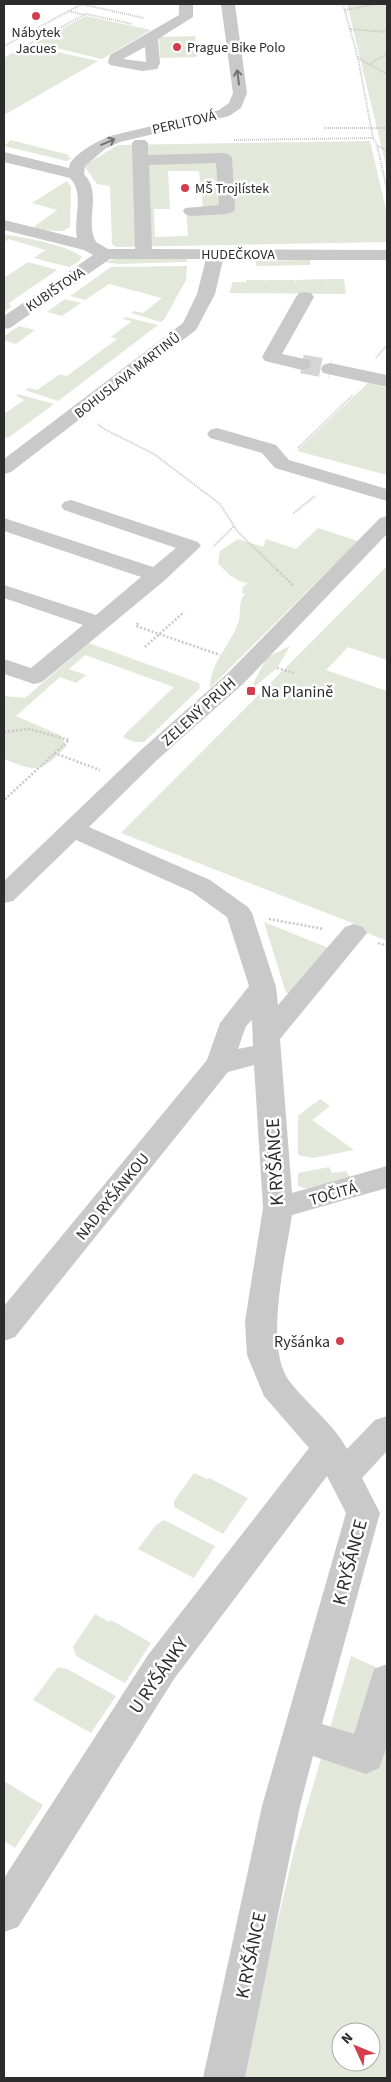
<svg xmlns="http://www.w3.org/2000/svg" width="391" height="2082" font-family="'Source Sans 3',sans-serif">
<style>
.green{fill:#e2e8da;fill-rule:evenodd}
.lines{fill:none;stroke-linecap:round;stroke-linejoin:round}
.minor-tunnel{stroke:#d5d5d5;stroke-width:19;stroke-dasharray:19 9;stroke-linecap:butt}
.path-far1{stroke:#c9c9c9;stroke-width:2;stroke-dasharray:1 1;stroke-linecap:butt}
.path{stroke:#c9c9c9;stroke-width:2.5;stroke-dasharray:2 2;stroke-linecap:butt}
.minor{fill:#c9c9c9;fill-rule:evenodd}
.oneway{stroke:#737373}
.poi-dot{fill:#d23e4e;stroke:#fff;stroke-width:2}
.labels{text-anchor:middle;stroke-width:5;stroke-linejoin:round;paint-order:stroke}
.far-poi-label{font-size:14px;fill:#2c2c2c;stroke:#fff;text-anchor:start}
.far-street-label{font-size:14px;fill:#2c2c2c;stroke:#fff}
.poi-label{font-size:16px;fill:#2c2c2c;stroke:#fff;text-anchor:start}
.street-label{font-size:16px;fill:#2c2c2c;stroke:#fff}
.near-street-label{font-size:19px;fill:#2c2c2c;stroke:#fff}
</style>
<rect width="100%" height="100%" fill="#fff"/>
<g class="green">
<path d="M347,4h40v166z"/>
<path d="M86,16l65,14 -49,29 -67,-16z"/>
<path d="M195,36l2,21 -37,1 -1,-21z"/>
<path d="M26,45l72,16 -94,54v-57z"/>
<path d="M11,140l58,15 -2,2 5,1 -5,3 -63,-15z"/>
<path d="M370,141l17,73v28l-271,5 -4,-3 -2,-58 -13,-2 -12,-17 3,-4 30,-18zM168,171h31l4,37h-17l2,28 -33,1 -1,-28h16z"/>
<path d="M67,181l4,6 -1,40 -7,4 -28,-1v-4l22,-16 -25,-7z"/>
<path d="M4,235c15,0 68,12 78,22l-4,5 -9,5 -35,-9 11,-8 -36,-11 -5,3z"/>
<path d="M118,258h70l-2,4 -68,2 -13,-2z"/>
<path d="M310,260v5l-54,1v-5z"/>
<path d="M28,262l29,8 -48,33 2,4 -7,5v-34z"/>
<path d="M187,266l-1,14 -21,38 -4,4 -30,-9 3,-2 9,2 19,-15 -53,-14 -24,16 -15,-4 41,-29z"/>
<path d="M325,279l1,4v-4h18l2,15 -117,-1 4,-11h12l1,2v-4h19l1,3v-3h29l1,3v-3z"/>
<path d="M65,299l16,4 -19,13 -15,-4z"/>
<path d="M126,317l32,8 -100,76 -33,-11 3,-2 9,2 23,-16 7,2 50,-37 -6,-2 21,-16 -9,-2z"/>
<path d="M19,326l16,4 -19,14 -12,-4v-4z"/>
<path d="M368,383l19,5v87l-90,-24z"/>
<path d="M18,394l36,10 -46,34 -4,-1v-23l20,-14 -8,-4z"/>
<path d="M318,528l40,13 -148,147c0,-26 22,-44 29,-68 2,-9 -1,-19 6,-26l-3,-1 1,-6 5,-4c-14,-2 -21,-10 -30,-20l2,-12 18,-12 25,8 3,-8 30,10z"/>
<path d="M387,566v94l-39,-13 -22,23 61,21v250l-22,-9 -5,-6 -239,-93z"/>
<path d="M89,643l110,40 1,5 -56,54h-9l-11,-4v-3l50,-48 -89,-32 -16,14 17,6 -10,8 -16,-6 -44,39 44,19 7,11c-28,27 -27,27 -63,13v-63l21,2z"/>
<path d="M290,646l-13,22 -24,20h-2l16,-31z"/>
<path d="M264,922l67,27 -25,42 -20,2z"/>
<path d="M320,1099l10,7 -18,14 42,30 -41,8 -15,-3v-39z"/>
<path d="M329,1167l3,6 14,-2 4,6 -40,12 -12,-3v-13z"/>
<path d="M194,1473l13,6 2,-1 39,20 -25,36 -49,-27v-6z"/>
<path d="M164,1520l51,26 -21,32 -56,-29 18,-24z"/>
<path d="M95,1614l14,8 2,-2 40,23 -26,40 -49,-27 -3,-9z"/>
<path d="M351,1656l36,16v406h-142l24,-120 25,-107zM341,2032h30v30h-30z"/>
<path d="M58,1667l9,2 49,27 -25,37 -58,-33z"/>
<path d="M4,1781l39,24 -28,43 -11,-7z"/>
</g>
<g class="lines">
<path class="minor-tunnel" d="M302,364l28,5"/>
<g class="path-far1">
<path d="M81,4l63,14"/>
<path d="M343,4l15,54 15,80 4,7 10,45"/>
<path d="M345,10l31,-6"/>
<path d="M69,11l16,4"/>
<path d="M349,29l38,3"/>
<path d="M29,44l57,-30 46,10"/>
<path d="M4,46l78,-42"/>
<path d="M358,58l29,16"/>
<path d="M370,64l17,-10"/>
<path d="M324,128h63"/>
<path d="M234,140l139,-2"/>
<path d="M378,146l9,5"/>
<path d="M376,358l11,-13"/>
<path d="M98,424l6,5 50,25 66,50 18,28 40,39"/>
<path d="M298,448l55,-53"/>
<path d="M294,513l21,-17"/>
<path d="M214,546l20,-20"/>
</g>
<g class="path">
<path d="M277,570l16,15"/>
<path d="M138,623l-2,3 84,29"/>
<path d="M145,647l39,-35"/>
<path d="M277,668l17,5"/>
<path d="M4,732l25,-3 40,11 -65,60"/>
<path d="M54,753l46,17"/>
<path d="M269,919l55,10"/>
<path d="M378,943l9,3"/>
</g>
<g class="minor">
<path d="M179,4h14v13l-35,22 2,24 -3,6 -15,2 -32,-6 -2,-3 2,-7 69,-40zM145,47l1,15 -23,-3z"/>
<path d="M221,4h14l12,89 -6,15 -12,8 -109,26 -15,7 -20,17 -1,8c19,20 0,46 12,68l12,7h27l-3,-106 3,-3h10l3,3v12l76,-2 6,2 2,3 3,51 -2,3 -6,2 -36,2 -6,-2 -2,-3 2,-3 34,-3 -3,-42 -67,2 3,84 235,1v10h-164l-8,34 -19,36 -185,142 -7,2v-15l179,-136 14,-29 9,-35h-96l-100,69 -6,1v-13l89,-61 -9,-5 -80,-20v-10l73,18c-4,-20 8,-44 -7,-60l-66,-16v-10l65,16c1,-13 29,-27 41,-32l109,-26 10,-7 4,-10z"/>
<path d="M305,292l6,1 3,4 -32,57 27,6 2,4 -2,4 -7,2 -37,-9 -3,-4 34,-60 3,-4z"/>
<path d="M330,363l57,12v12l-64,-14 -2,-4 2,-4z"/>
<path d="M217,428l59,17 13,15 98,29v12l-112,-33 -13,-15 -52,-15 -3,-4 3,-4z"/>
<path d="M71,500l127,42 3,4 -36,34 -123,102 -8,2 -30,-10v-15l27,9 52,-43 -79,-27v-13l92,30 45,-38 -137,-46v-13l149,49 23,-19 -112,-38 -3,-4 3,-4z"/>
<path d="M387,516v18l-144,150 -86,76 -68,67 121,53 38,27 4,6 24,74 2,18 67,-78 9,-3 9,3 4,6 -87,106 12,154 95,-27v22l-95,27c-6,41 -29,133 -2,167 18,23 43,41 57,67l28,-29 12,-4v35l-25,27 18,35 -58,211 32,10 20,-65 13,-5v82l-8,22 -13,6 -53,-18 -13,50 -55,272h-42l59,-272 84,-293 -19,-37 -153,203 -156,248 -14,5v-54l144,-223 161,-207 -45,-52 -17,-41 -2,-34 18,-113 -9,-143 -26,7 -213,265 -11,4v-35l203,-246 13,-37 29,-37 -22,-69 -35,-25 -116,-52 -63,61 -9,2v-22l137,-131 86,-76 153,-156zM252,1020l1,26 -15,3 8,-23z"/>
</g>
</g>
<defs><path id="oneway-shaft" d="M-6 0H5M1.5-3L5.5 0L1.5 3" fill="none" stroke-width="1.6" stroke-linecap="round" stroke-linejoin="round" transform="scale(1.25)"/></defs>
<g class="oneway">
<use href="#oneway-shaft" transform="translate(238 77) rotate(-98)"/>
<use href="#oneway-shaft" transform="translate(108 142) rotate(-23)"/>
</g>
<g class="poi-dot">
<circle cx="36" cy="16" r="5"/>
<circle cx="177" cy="47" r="5"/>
<circle cx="185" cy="188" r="5"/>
<rect x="246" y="686" width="10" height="10" rx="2.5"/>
<circle cx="340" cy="1341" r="5"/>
</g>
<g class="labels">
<g class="far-poi-label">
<text x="36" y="37" text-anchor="middle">Nábytek<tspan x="36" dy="16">Jacues</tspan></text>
<text x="187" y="52">Prague Bike Polo</text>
<text x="195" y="193">MŠ Trojlístek</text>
</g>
<g class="far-street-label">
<text transform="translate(184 122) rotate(-13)" y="5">PERLITOVÁ</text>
<text x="238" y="259">HUDEČKOVA</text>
<text transform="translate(55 289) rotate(-34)" y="5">KUBIŠTOVA</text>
<text transform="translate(127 375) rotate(-38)" y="5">BOHUSLAVA MARTINŮ</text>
</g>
<g class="poi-label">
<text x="261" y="697">Na Planině</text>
<text x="330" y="1347" text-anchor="end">Ryšánka</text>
</g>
<g class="street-label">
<text transform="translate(198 711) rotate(-42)" y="6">ZELENÝ PRUH</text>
<text transform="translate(333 1193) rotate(-16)" y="6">TOČITÁ</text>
<text transform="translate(112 1196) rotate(-51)" y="6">NAD RYŠÁNKOU</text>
</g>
<g class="near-street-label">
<text transform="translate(274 1162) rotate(-93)" y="7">K RYŠÁNCE</text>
<text transform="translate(349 1562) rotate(-75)" y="7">K RYŠÁNCE</text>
<text transform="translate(158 1675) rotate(-55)" y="7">U RYŠÁNKY</text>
<text transform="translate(250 1955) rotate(-78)" y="7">K RYŠÁNCE</text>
</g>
</g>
<rect width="391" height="2082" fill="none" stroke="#2c2c2c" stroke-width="10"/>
<g transform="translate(356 2047) rotate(314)"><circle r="24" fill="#ffffff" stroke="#ababab"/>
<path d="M0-4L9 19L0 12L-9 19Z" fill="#d23e4e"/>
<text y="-8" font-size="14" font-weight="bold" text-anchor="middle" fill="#2c2c2c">N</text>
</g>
</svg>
